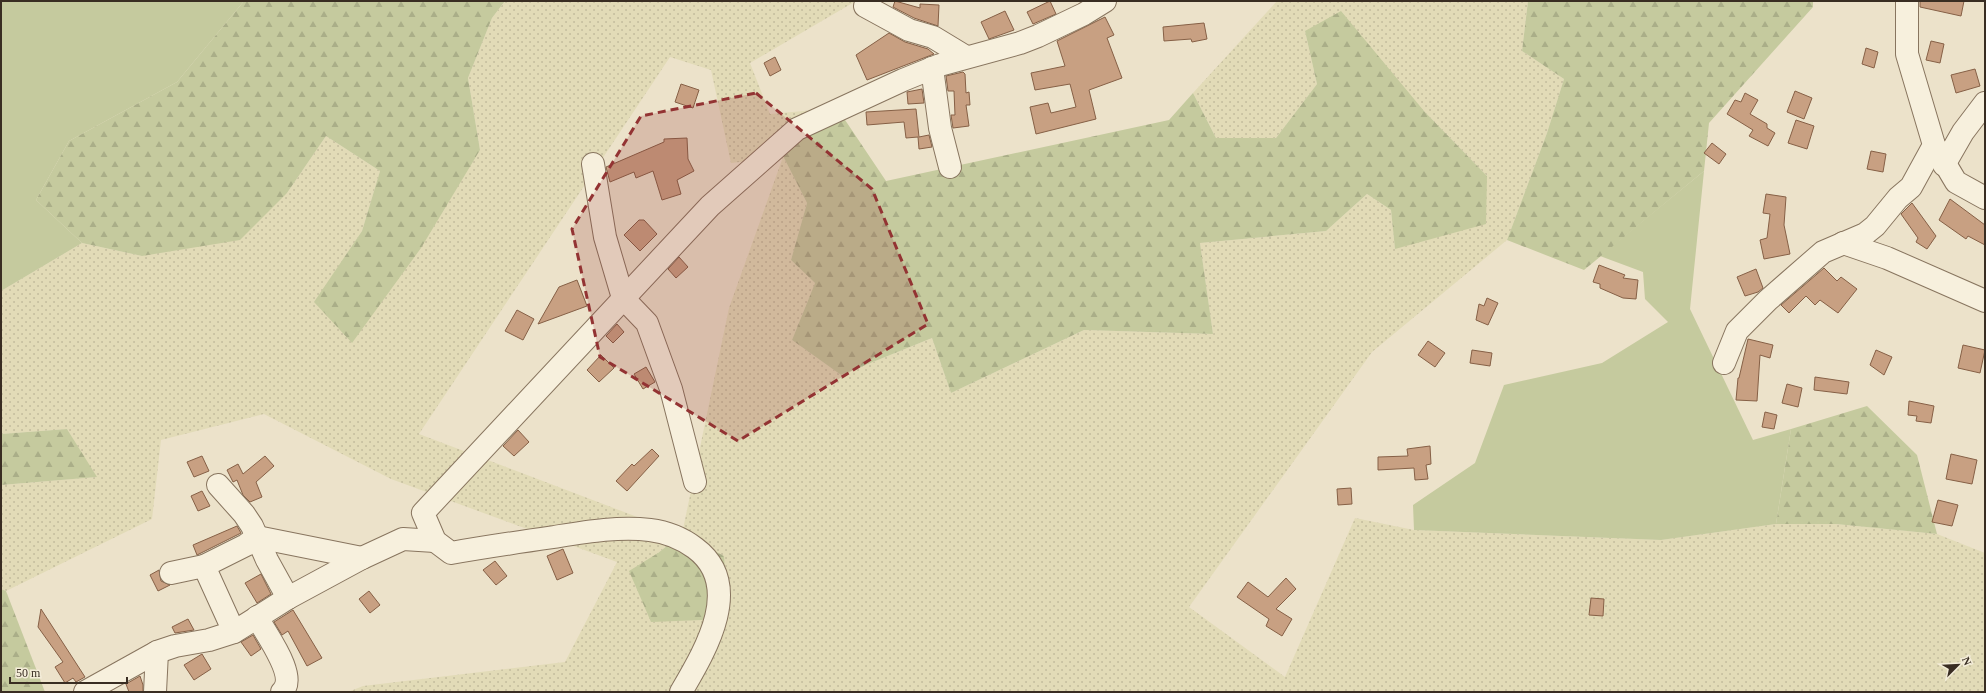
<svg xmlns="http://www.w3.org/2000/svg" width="1986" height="693" font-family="'Times New Roman',serif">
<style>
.farmland{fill:url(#farmland-dots);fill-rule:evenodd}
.grass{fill:#c5ca9e}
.forest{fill:url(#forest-firs)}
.building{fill:#c8a082;stroke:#866046}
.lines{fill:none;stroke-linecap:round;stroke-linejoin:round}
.minor-casing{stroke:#88755f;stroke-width:24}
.minor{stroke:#f7f0dd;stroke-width:22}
.marked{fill:#933333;fill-opacity:0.2;stroke:#933333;stroke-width:3;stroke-dasharray:8 5;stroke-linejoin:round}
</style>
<defs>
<pattern id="farmland-dots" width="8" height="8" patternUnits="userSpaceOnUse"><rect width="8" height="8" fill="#e2dbb7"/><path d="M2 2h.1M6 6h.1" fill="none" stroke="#c3bc9d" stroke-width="1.8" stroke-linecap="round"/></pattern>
<pattern id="forest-firs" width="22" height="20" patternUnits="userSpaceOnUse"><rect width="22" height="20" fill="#c5ca9e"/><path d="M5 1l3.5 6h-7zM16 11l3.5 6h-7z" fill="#aaae88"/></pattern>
</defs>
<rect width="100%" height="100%" fill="#ece2ca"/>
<path class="farmland" d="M505,1h351l-106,62 20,51 67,-6 -54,48 24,47 -16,57 24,23 -23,57 49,35 91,-37 19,55 133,-63 129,4 -13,-91 126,-12 41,-37 24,16 4,39 92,-73 -63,-65 -119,-80 12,53 -41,54h-60l-23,-45 84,-92h251l-6,50 42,28 -17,54 -40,107 -135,112 -183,255 96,70 70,-159 59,12 247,10 115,-16h60l101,10 48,19v139h-1637l15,-6 202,-24 52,-100 -226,-83 -127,-65 -103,26 -9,79 -146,72 -5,-2v-104l95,-8 -29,-48 -66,5v-143l81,-48 60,13 145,-63 39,-57 54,35 -18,60 -47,71 165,-152 -12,-72 24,-60zM670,57l41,13 20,93 52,-6 -54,151 -47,226 -263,-100zM682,534l36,93 -16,-7 -44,-67z"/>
<g class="grass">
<path d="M1,1h243l-67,81 -108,59 -33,59 46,43 -81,48z"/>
<path d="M1704,171l-14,138 63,131 38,-11 -15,95 -115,16 -247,-10 -1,-25 62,-42 29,-78 98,-22 66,-41 -23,-23 -2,-27 -43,-16z"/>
</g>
<g class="forest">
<path d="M244,1h261l-13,17 -24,60 12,72 -59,98 -69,95 -38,-41 48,-71 18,-60 -54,-35 -39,57 -47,47 -98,16 -60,-13 -46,-43 33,-59 108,-59z"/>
<path d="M1528,1h285v6l-104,116 -5,48 -120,99 -77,-30 40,-107 17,-54 -42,-28z"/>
<path d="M1341,11l83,100 63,65 -1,48 -91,25 -4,-39 -24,-16 -41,37 -126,12 13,91 -129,-4 -133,63 -19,-55 -91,37 -49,-35 23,-57 -24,-23 16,-57 -24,-47 54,-48 49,73 283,-61 24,-27 23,45h60l41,-54 -12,-53z"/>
<path d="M1867,406l50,49 20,79 -101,-10h-60l15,-95z"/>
<path d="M67,429l30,48 -96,8v-51z"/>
<path d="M682,534l42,22 2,30 -7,41 -17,-7 -51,2 -22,-51 29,-18z"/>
<path d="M1,589l5,2 39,101h-44z"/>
</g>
<g class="building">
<path d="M895,1l25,7v-4l19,1 -1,21 -24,-8 -21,-11z"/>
<path d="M1050,1l6,13 -23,10 -6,-12z"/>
<path d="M1920,1h44l-3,15 -41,-9z"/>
<path d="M1005,11l9,19 -25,9 -8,-17z"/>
<path d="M1105,17l9,18 -7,3 15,40 -33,12 7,29 -60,15 -6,-27 18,-4 3,10 25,-6 -6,-23 -35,6 -4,-17 34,-7 -8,-25z"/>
<path d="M1204,23l3,16 -15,3 -1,-3 -27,2 -1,-14z"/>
<path d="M889,33l16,9 23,7 6,5 -67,26 -11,-25z"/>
<path d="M1931,41l13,3 -4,19 -14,-3z"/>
<path d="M1866,48l12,4 -4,16 -12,-4z"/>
<path d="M775,57l6,13 -11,6 -6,-13z"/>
<path d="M1975,69l5,17 -24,7 -5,-18z"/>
<path d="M963,72l2,2 1,19 3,-1 1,13h-4l3,21 -16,2 -2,-13h4l-1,-24h-6l-2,-15z"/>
<path d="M681,84l18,6 -6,18 -18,-6z"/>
<path d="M922,89l2,14 -16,1 -1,-12z"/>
<path d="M1795,91l17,7 -8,21 -17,-7z"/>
<path d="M1745,93l13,7 -8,14 17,10v4l8,5 -7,13 -19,-10 4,-6 -26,-16 8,-14 6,2z"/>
<path d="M916,109l3,28 10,-2 3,12 -13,2 -1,-12 -12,1 -2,-16 -37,3 -1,-13z"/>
<path d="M1796,120l18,6 -7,23 -19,-6z"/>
<path d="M687,138l1,21 6,12 -17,9 4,14 -19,6 -9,-29 -17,7 -2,-6 -24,10 -4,-15 58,-25v-3z"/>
<path d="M1712,143l14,11 -7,10 -15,-11z"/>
<path d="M1871,151l15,3 -3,18 -16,-3z"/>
<path d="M1766,194l20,3 -2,28 6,29 -26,5 -4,-19 7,-2 3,-24 -7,-1z"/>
<path d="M1950,199l35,26v20l-17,-9 -2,3 -27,-19z"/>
<path d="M1912,203l24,33 -9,13 -11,-7 2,-4 -17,-24z"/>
<path d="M639,220h5l13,14 -17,17 -16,-16z"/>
<path d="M679,257l9,10 -12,11 -8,-9z"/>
<path d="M1599,265l26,10 -2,3 15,2 -2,19 -13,-1 -23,-10v-4l-7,-2z"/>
<path d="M1824,268l13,13 4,-4 16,12 -19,24 -18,-13 -5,5 -9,-9 -17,17 -8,-8z"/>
<path d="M1756,269l7,19 -5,4 -13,4 -8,-19z"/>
<path d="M577,280l10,26 -49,18 21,-37z"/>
<path d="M1487,298l11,5 -10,22 -12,-5 3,-16 5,2z"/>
<path d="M517,310l17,9 -11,21 -18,-9z"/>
<path d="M617,324l7,8 -11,11 -7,-7z"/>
<path d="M1748,339l25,6 -3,13 -10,-3 -3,46 -21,-1 2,-22h1z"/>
<path d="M1428,341l17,12 -10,14 -17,-12z"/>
<path d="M1963,345l22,5 -5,23 -22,-5z"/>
<path d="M1472,350l20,3 -2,13 -20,-3z"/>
<path d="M1876,350l16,7 -8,18 -14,-10z"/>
<path d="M601,355l13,13 -15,14 -12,-12z"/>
<path d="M646,367l9,15 -12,7 -9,-15z"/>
<path d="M1815,377l34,5 -2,12 -33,-4z"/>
<path d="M1787,384l15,4 -4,19 -16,-4z"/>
<path d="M1909,401l25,5 -3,17 -15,-2 1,-5 -9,-1z"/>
<path d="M1765,412l12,3 -3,14 -12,-2z"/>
<path d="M518,430l11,12 -15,14 -11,-10z"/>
<path d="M1430,446l1,18 -5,1 2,14 -13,1 -1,-12 -36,2v-13l30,-1 -1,-7z"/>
<path d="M652,449l7,7 -32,35 -11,-10 16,-17 2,2z"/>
<path d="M1951,454l26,6 -5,24 -26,-5z"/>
<path d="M202,456l7,15 -15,6 -7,-15z"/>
<path d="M265,456l9,10 -18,16 6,15 -12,5 -7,-7 -6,-15 -4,2 -6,-12 11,-6 5,10z"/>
<path d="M1351,488l1,16 -14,1 -1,-16z"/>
<path d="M202,491l8,15 -12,5 -7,-15z"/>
<path d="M1938,500l20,5 -6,21 -20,-4z"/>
<path d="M237,526l4,7 -44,22 -4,-10z"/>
<path d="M563,549l10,24 -16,7 -10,-24z"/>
<path d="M495,561l12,15 -11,9 -13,-15z"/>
<path d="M159,570l2,11 9,4 -12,6 -8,-16z"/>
<path d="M261,574l10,20 -14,9 -12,-20z"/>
<path d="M1286,578l10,11 -20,20 16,10 -10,17 -16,-10 3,-7 -32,-22 11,-15 20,15z"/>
<path d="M369,591l11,14 -10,8 -11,-14z"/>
<path d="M1591,598l13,1 -1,17 -14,-1z"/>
<path d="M41,609l44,68 -9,5 -3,-4 -8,5 -10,-16 8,-5 -25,-35z"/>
<path d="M293,610l29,48 -15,8 -19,-35 -6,4 -8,-13z"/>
<path d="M188,619l6,11 -19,3 -3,-6z"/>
<path d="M253,635l8,14 -10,7 -10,-14z"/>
<path d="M202,654l9,15 -17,11 -10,-15z"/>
<path d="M140,676l3,9v7h-14l-3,-8z"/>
</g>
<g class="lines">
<defs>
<g id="minor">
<path d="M1907,1v53l27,91 22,37 29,16"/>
<path d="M865,6l44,24 24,7 33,20"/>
<path d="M932,68l8,60 10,39"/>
<path d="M593,164l12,73 18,61 24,25 24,66 24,93"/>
<path d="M1944,165l19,-33 22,-29"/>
<path d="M1843,243l44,15 98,43"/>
<path d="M1724,363l13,-32 31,-31 55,-48 42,-18 10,-8 23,-28 13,-11 23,-42"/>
<path d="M218,485l26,29 8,12 15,34 21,38"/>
<path d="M204,566l30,66"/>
<path d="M171,573l33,-7 42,-21 11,-8 105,21"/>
<path d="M257,617c7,15 42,59 25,75"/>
<path d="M85,692l72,-40 18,-6 34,-6 25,-8 54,-34 74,-40 41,-19 32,2"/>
<path d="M155,692l2,-40"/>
<path d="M681,692c24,-41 64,-107 14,-144 -12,-9 -29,-16 -45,-18 -31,-4 -65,2 -96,7 -35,5 -69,10 -103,16l-16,-12 -12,-28 287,-307 87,-77 106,-49 37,-15 80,-22 18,-7 46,-22 21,-13"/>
</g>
</defs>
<use href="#minor" class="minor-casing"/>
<use href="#minor" class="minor"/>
</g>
<path class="marked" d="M756,93l116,96 56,135 -190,117 -138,-84 -28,-128 69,-113z"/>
<rect width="1986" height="693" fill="none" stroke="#392d22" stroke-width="4"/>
<g transform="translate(1958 665) rotate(66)" stroke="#f4edd9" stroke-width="3" paint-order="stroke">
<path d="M0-3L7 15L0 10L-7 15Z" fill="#392d22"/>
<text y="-6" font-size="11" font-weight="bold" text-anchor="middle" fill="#392d22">N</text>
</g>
<path d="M10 677v6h117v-6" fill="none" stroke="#392d22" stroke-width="2"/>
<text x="16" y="677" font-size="12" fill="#392d22" stroke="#f4edd9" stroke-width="3" paint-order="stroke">50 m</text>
</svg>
